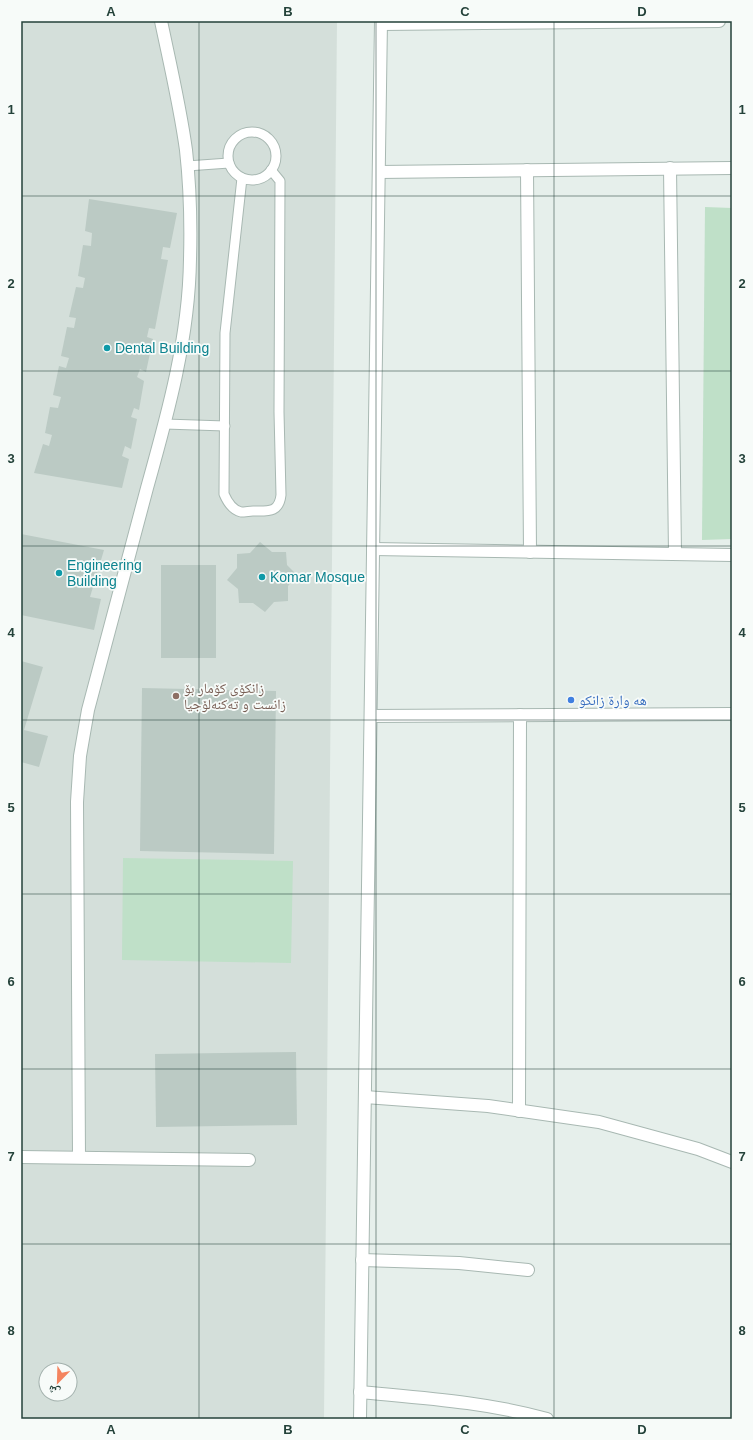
<svg xmlns="http://www.w3.org/2000/svg" width="753" height="1440" font-family="Arial,'Noto Naskh Arabic',sans-serif">
<style>
.built{fill:#d4dfda;fill-rule:evenodd}
.green{fill:#bfe0c8}
.building{fill:#bbcac4}
.lines{fill:none;stroke-linecap:round;stroke-linejoin:round}
.lane-casing{stroke:#a8b8b2;stroke-width:11}
.street-casing{stroke:#a8b8b2;stroke-width:14}
.lane{stroke:#fff;stroke-width:9}
.street{stroke:#fff;stroke-width:12}
.grid{fill:none;stroke:#24423a;stroke-width:1;stroke-opacity:0.55}
.culture-dot{fill:#0f9aa8;stroke:#f7fbf9;stroke-width:1.5}
.education-dot{fill:#8d6e63;stroke:#f7fbf9;stroke-width:1.5}
.shop-dot{fill:#3f7fe0;stroke:#f7fbf9;stroke-width:1.5}
.labels{text-anchor:middle;stroke-width:3.5;stroke-linejoin:round;paint-order:stroke}
.culture-label{font-size:14px;fill:#0d838f;stroke:#f7fbf9;text-anchor:start}
.education-label{font-size:14px;fill:#785e54;stroke:#f7fbf9;text-anchor:start}
.shop-label{font-size:14px;fill:#366cbe;stroke:#f7fbf9;text-anchor:start}
.neatline{fill:none;stroke:#24423a;stroke-width:1.5}
.grid-label{font-size:13px;text-anchor:middle;font-weight:bold;fill:#24423a}
</style>
<rect width="100%" height="100%" fill="#e6efeb"/>
<path class="built" d="M21,21h316l-13,1398h-303zM46,1370h24v24h-24z"/>
<g class="green">
<path d="M705,207l27,1v331l-30,1z"/>
<path d="M123,858l170,3 -2,102 -169,-3z"/>
</g>
<g class="building">
<path d="M89,199l88,14 -7,35 -7,-1 -2,12 7,1 -13,69 -6,-1 -2,9 6,2 -7,33 -6,-3 -3,8 7,4 -5,29 -5,-2 -3,9 6,2 -6,30 -6,-3 -3,10 7,3 -7,29 -88,-15 9,-29 6,2 3,-11 -7,-2 5,-26 8,1 3,-11 -8,-2 6,-29 7,2 3,-10 -8,-2 6,-29 7,1 2,-10 -7,-1 7,-30 7,1 2,-10 -7,-2 5,-31 8,1 1,-13 -7,-2z"/>
<path d="M21,534l83,16 -14,47 11,2 -7,31 -73,-15z"/>
<path d="M260,542l12,10h14l1,13 10,10 -9,11v15l-14,1 -9,10 -12,-9h-14l-1,-14 -11,-9 10,-12v-14l13,-1z"/>
<rect x="161" y="565" width="55" height="93"/>
<path d="M21,661l22,6 -19,63 24,6 -9,31 -18,-5z"/>
<path d="M142,688l134,3 -2,163 -134,-3z"/>
<path d="M296,1052l1,73 -141,2 -1,-73z"/>
</g>
<g class="lines">
<defs>
<g id="lane">
<circle cx="252" cy="156" r="24"/>
<path d="M187,166l42,-3"/>
<path d="M242,178l-17,155 -1,161c3,7 8,16 17,18 4,0 9,-1 12,-1 15,0 26,2 28,-16l-2,-83 1,-231 -9,-11"/>
<path d="M165,424l60,2"/>
</g>
<g id="street">
<path d="M381,24l338,-3"/>
<path d="M670,168l5,386"/>
<path d="M527,170l3,382"/>
<path d="M379,172l353,-4"/>
<path d="M373,549l359,6"/>
<path d="M371,716l361,-2"/>
<path d="M365,1097l123,9 111,16 99,27 34,13"/>
<path d="M519,1111l1,-396"/>
<path d="M21,1157l228,3"/>
<path d="M79,1157l-2,-355 3,-46 8,-46c20,-74 40,-148 59,-222 21,-75 42,-150 43,-229 1,-36 0,-73 -4,-109 -6,-44 -16,-86 -25,-129"/>
<path d="M362,1260l97,3 69,7"/>
<path d="M360,1392c62,6 127,10 187,27"/>
<path d="M360,1419l21,-1398"/>
</g>
</defs>
<use href="#lane" class="lane-casing"/>
<use href="#street" class="street-casing"/>
<use href="#lane" class="lane"/>
<use href="#street" class="street"/>
</g>
<path class="grid" d="M199,21v1398M376,21v1398M554,21v1398M21,196h711M21,371h711M21,546h711M21,720h711M21,894h711M21,1069h711M21,1244h711"/>
<g class="culture-dot">
<circle cx="107" cy="348" r="4"/>
<circle cx="59" cy="573" r="4"/>
<circle cx="262" cy="577" r="4"/>
</g>
<circle class="education-dot" cx="176" cy="696" r="4"/>
<circle class="shop-dot" cx="571" cy="700" r="4"/>
<g class="labels">
<g class="culture-label">
<text x="115" y="353">Dental Building</text>
<text x="67" y="570">Engineering<tspan x="67" dy="16">Building</tspan></text>
<text x="270" y="582">Komar Mosque</text>
</g>
<g class="education-label">
<text x="184" y="693">زانکۆی کۆمار بۆ<tspan x="184" dy="16">زانست و تەکنەلۆجیا</tspan></text>
</g>
<g class="shop-label">
<text x="579" y="705">هه وارة زانكو</text>
</g>
</g>
<rect width="753" height="1440" fill="none" stroke="#f7fbf9" stroke-width="44"/>
<g transform="translate(58 1382) rotate(203)"><circle r="19" fill="#f7fbf9" stroke="#a3b1ad"/>
<path d="M0-3L7 15L0 10L-7 15Z" fill="#f4845f"/>
<text y="-6" font-size="11" font-weight="bold" text-anchor="middle" fill="#24423a">ش</text>
</g>
<rect x="22" y="22" width="709" height="1396" class="neatline"/>
<g class="grid-label">
<text x="111" y="16">A</text>
<text x="288" y="16">B</text>
<text x="465" y="16">C</text>
<text x="642" y="16">D</text>
<text x="11" y="114">1</text>
<text x="742" y="114">1</text>
<text x="11" y="288">2</text>
<text x="742" y="288">2</text>
<text x="11" y="463">3</text>
<text x="742" y="463">3</text>
<text x="11" y="637">4</text>
<text x="742" y="637">4</text>
<text x="11" y="812">5</text>
<text x="742" y="812">5</text>
<text x="11" y="986">6</text>
<text x="742" y="986">6</text>
<text x="11" y="1161">7</text>
<text x="742" y="1161">7</text>
<text x="11" y="1335">8</text>
<text x="742" y="1335">8</text>
<text x="111" y="1434">A</text>
<text x="288" y="1434">B</text>
<text x="465" y="1434">C</text>
<text x="642" y="1434">D</text>
</g>
</svg>
